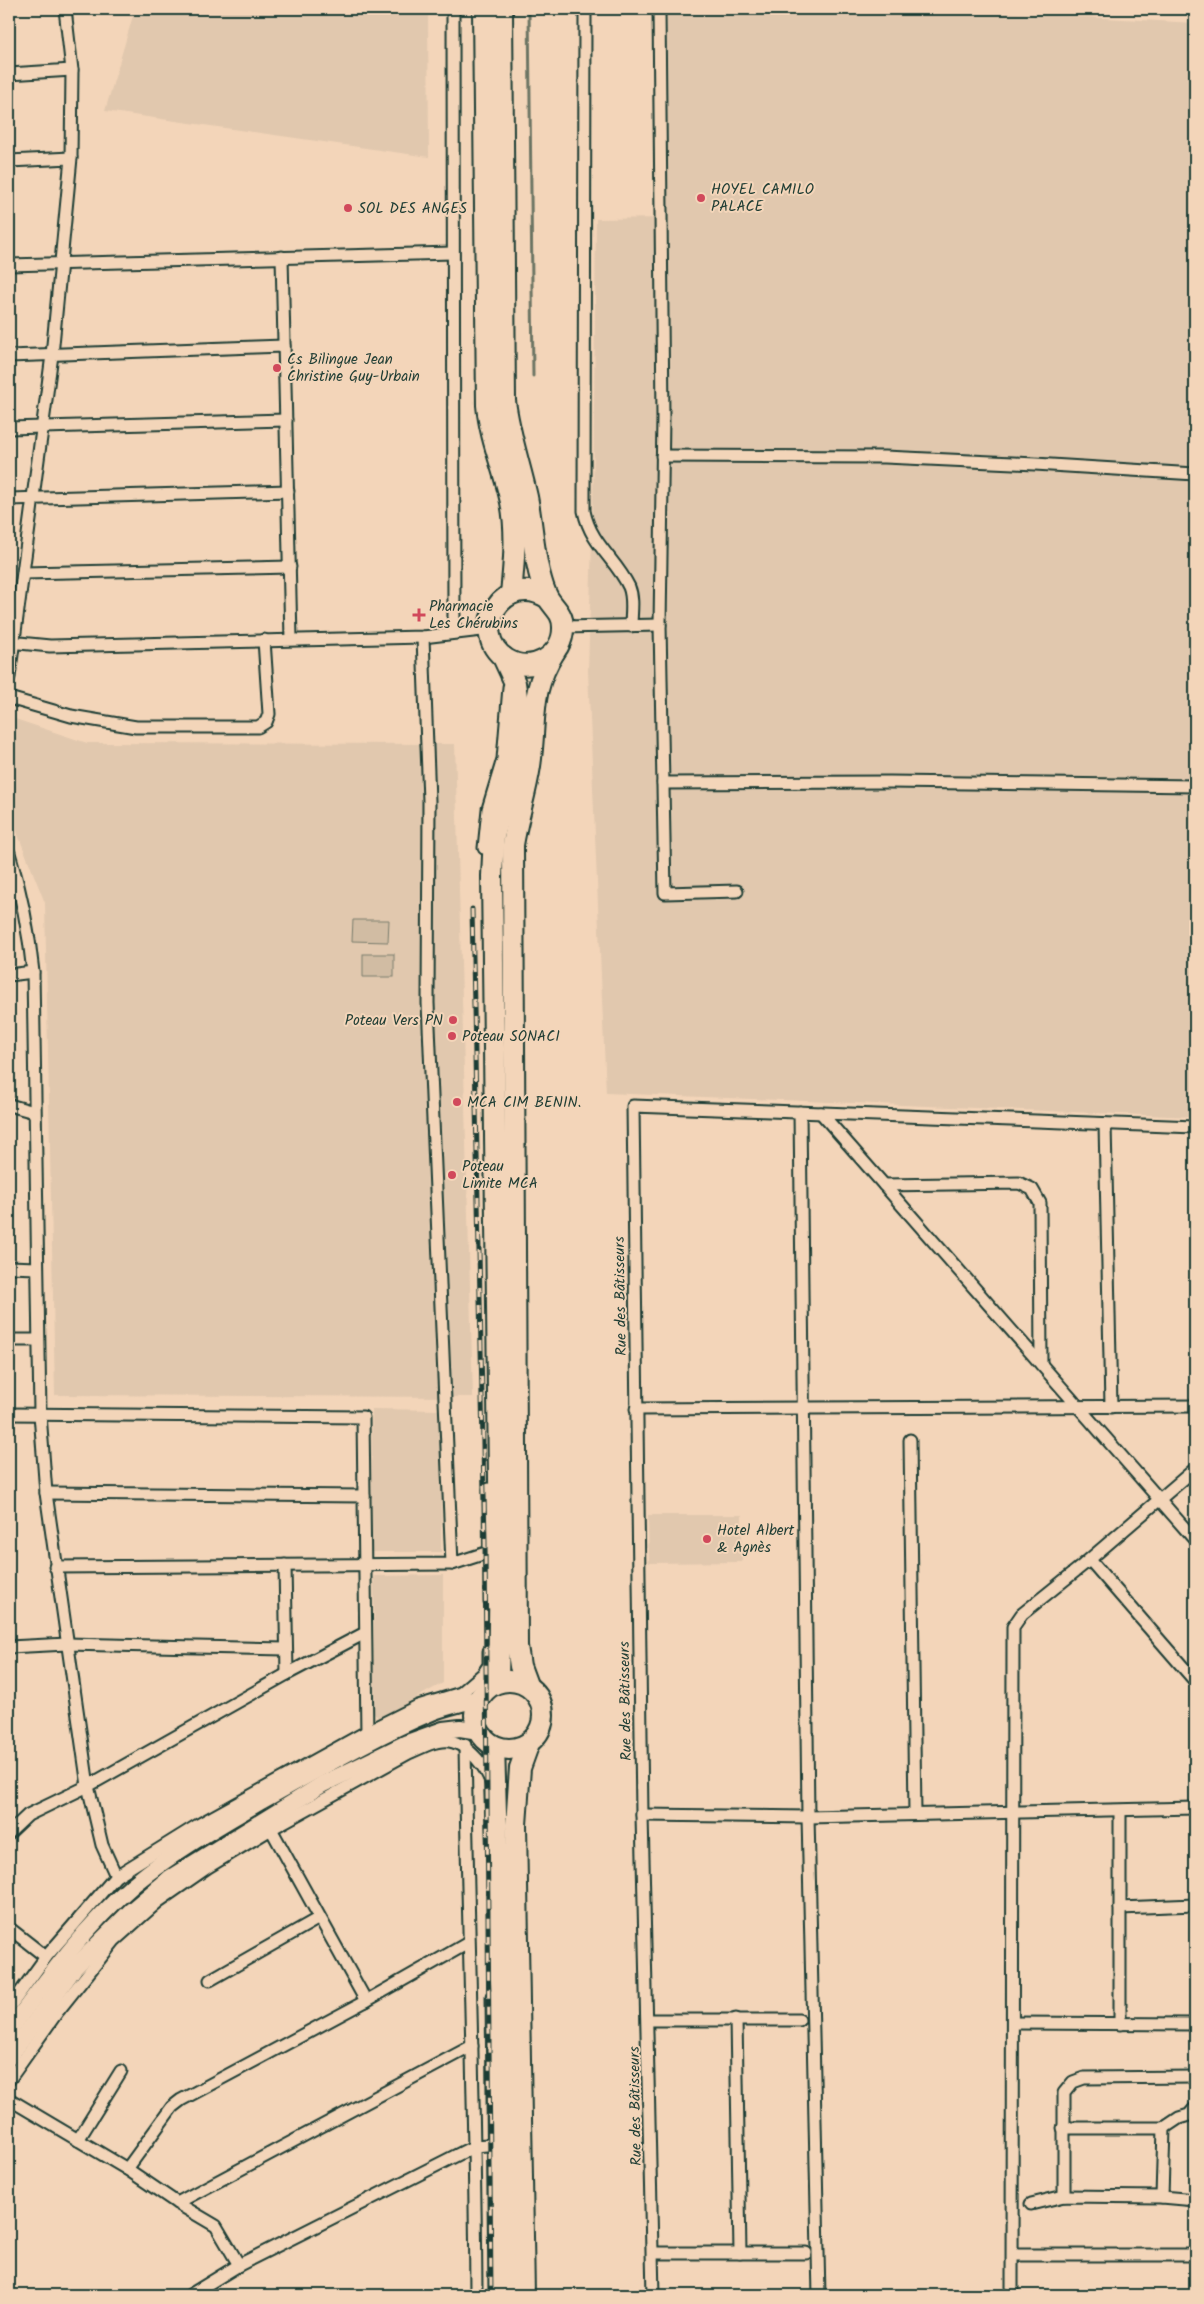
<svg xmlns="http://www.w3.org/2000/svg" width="1204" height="2304" font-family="Kalam,sans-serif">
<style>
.built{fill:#e1c8ae}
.green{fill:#d1bca3;stroke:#787c6c}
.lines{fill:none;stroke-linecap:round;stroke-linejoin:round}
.stream{stroke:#6c7464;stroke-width:3}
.street-casing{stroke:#1f3d34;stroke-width:15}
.secondary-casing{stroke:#1f3d34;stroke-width:20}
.highway-casing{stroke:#1f3d34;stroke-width:24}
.street{stroke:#f3d5b9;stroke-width:11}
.secondary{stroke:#f3d5b9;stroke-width:16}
.highway{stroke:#f3d5b9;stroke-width:20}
.rail-casing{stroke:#1f3d34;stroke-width:5}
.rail{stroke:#f3d5b9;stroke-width:3;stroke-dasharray:9;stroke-linecap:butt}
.poi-dot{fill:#d1495b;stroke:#f3d5b9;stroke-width:2}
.labels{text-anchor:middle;stroke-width:4;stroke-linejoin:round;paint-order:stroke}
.poi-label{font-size:15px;fill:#1f3d34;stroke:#f3d5b9;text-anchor:start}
.street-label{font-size:15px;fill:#1f3d34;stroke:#f3d5b9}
</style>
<rect width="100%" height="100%" fill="#f3d5b9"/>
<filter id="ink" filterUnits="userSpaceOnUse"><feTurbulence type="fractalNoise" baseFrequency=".02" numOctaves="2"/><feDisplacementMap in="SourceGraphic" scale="10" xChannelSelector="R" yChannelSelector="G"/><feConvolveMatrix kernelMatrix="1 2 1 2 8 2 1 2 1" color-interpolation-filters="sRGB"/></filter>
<g filter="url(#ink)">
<g class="built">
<path d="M135,9h293l1,148 -324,-46z"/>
<path d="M667,9h275l253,14v1094l-589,-24 -18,-422 5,-162 3,-290 71,-1z"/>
<path d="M15,719l72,24 368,1 18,653 -418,-2 -10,-492 -36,-91v-42z"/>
<path d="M372,1409l70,1 -1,142h-70z"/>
<path d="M648,1515h94v47l-93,1z"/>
<path d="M443,1575v108l-64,35 -5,-4v-138z"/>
</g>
<g class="green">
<path d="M353,920h36l-1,22 -36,-1z"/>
<rect x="363" y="954" width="31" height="23"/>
</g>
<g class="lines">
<path class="stream" d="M529,9l4,367"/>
<defs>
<g id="street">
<path d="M453,9l1,623"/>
<path d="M585,9l-1,502c7,34 32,48 45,76 5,12 2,27 2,39"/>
<path d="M659,9l4,408 -3,208 5,268 72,-2"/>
<path d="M9,74l63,-4"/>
<path d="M9,161l62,-3"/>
<path d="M282,257l9,382"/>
<path d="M9,265l443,-12"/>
<path d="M9,356l275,-10"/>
<path d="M9,428l277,-8"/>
<path d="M662,456l223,1 150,7 160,10"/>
<path d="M9,499l279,-8"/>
<path d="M24,573l266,-6"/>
<path d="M563,627l97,-2"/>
<path d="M423,637l6,164 -1,202 24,561"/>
<path d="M9,642l41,4 373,-9 67,-8"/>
<path d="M9,677l43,-322 19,-197 1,-88 -7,-61"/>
<path d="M9,698l62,18 65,11h122l8,-5 3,-8 -5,-74"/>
<path d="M663,783l227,-1 305,4"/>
<path d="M484,848l4,-39 15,-50 6,-72"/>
<path d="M9,853c12,39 20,78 24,119l7,442 6,79 42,293 14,59 14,31"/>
<path d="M9,975l24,-3"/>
<path d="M9,1105l25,7"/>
<path d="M800,1112l8,705 11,478"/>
<path d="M821,1113l374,427"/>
<path d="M1105,1124l6,283"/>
<path d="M884,1185l135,-2 13,6 8,14 1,161"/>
<path d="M9,1267l28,1"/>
<path d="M9,1340h29"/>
<path d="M636,1409l559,-3"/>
<path d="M9,1414l354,3 4,319"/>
<path d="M910,1440l5,374"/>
<path d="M489,1489l1,114"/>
<path d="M46,1493l318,3"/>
<path d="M1090,1560l105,121"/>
<path d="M285,1565l2,109"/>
<path d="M55,1567l397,-3 37,-12"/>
<path d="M9,1647l58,-3 219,5"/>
<path d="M465,1745c3,184 10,367 11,550"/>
<path d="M1120,1811v213"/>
<path d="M642,1815l166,2 387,-9"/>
<path d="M271,1829l95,172"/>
<path d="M9,1833l19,-18 60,-29 199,-112 78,-41"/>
<path d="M1120,1908l75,-3"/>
<path d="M9,1928l37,29"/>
<path d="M210,1980l109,-62"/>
<path d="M492,1996l3,299"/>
<path d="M9,2008l37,-51 70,-81 82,-51 168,-93 52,-26 43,-13 22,-19 6,-9v-14"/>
<path d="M736,2019l4,234"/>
<path d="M648,2020h151"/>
<path d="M1014,2023l181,1"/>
<path d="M9,2080l49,-69 56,-70 45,-40 49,-34 63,-38 136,-75c30,-14 45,-23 70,5 6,7 12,15 14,24"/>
<path d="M9,2099l118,70 50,34 39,23 23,39"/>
<path d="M1063,2128h101l15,-10 10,-3 6,-7"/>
<path d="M78,2140l43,-69"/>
<path d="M127,2169l45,-62 9,-7 185,-99 102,-58"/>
<path d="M1064,2196v-103l9,-11 11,-4 111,-1"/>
<path d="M1162,2197l2,-69"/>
<path d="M177,2203l295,-157"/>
<path d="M1031,2204l33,-8 98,1 33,3"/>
<path d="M653,2253h153"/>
<path d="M1013,2255h182"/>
<path d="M190,2295l49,-30 236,-119 24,-2"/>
<path d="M653,2295l-11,-480 -9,-709 562,21"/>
<path d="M1012,2295l1,-668 9,-13 61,-49 112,-96"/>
</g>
<g id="secondary">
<path d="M9,2031c38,-52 76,-105 125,-147 39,-32 84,-58 127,-83 56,-31 112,-64 171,-89 15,-6 32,-9 47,-14"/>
<path d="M9,2057l66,-90 57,-57 38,-32 153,-94 84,-41 36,-13 17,-2 19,3"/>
</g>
<g id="highway">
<path d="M483,9l4,396c3,34 17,64 24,97 6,31 3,62 0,92"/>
<path d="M502,9l3,392c4,33 15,64 22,96 5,25 6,51 12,75 2,8 5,19 9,26 6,10 15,15 15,29 1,29 -32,48 -57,32 -40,-27 -1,-89 42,-61"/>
<circle cx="509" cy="1715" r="34"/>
<path d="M498,1682l2,-118 -8,-688 2,-40 16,-57 8,-45v-30l-3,-21 -12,-26"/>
<path d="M527,1685l-7,-19 -3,-20 -4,-801c4,-26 13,-52 17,-79 7,-46 -2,-73 25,-115"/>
<path d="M494,1746l12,398 1,151"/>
<path d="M524,2295l-8,-470 4,-57 9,-25"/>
</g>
</defs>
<use href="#street" class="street-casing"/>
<use href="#secondary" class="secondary-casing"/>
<use href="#highway" class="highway-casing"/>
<use href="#street" class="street"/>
<use href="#secondary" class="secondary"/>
<use href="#highway" class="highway"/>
<defs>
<path id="rail" d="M472,909l13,633 6,753"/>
</defs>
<use href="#rail" class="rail-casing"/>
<use href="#rail" class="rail"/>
</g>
</g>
<g class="poi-dot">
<circle cx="701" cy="198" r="5"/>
<circle cx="348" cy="208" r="5"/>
<circle cx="277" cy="368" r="5"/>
<path d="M416.5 607.5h5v5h5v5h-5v5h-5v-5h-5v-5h5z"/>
<circle cx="453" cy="1020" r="5"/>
<circle cx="452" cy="1036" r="5"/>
<circle cx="457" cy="1102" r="5"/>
<circle cx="452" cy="1175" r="5"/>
<circle cx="707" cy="1539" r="5"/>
</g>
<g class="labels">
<g class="poi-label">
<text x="711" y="194">HOYEL CAMILO<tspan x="711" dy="17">PALACE</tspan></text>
<text x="358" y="213">SOL DES ANGES</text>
<text x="287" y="364">Cs Bilingue Jean<tspan x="287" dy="17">Christine Guy-Urbain</tspan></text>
<text x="429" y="611">Pharmacie<tspan x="429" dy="17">Les Chérubins</tspan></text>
<text x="443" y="1025" text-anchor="end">Poteau Vers PN</text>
<text x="462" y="1041">Poteau SONACI</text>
<text x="467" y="1107">MCA CIM BENIN.</text>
<text x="462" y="1171">Poteau<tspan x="462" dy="17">Limite MCA</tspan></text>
<text x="717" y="1535">Hotel Albert<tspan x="717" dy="17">&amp; Agnès</tspan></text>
</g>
<g class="street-label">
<text transform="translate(620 1296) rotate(-91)" y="5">Rue des Bâtisseurs</text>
<text transform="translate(625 1701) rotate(-91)" y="5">Rue des Bâtisseurs</text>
<text transform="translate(635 2106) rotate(-91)" y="5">Rue des Bâtisseurs</text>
</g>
</g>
<rect width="1204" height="2304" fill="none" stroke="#f3d5b9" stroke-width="30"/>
<rect x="15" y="15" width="1174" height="2274" fill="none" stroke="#1f3d34" stroke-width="2" filter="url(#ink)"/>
</svg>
